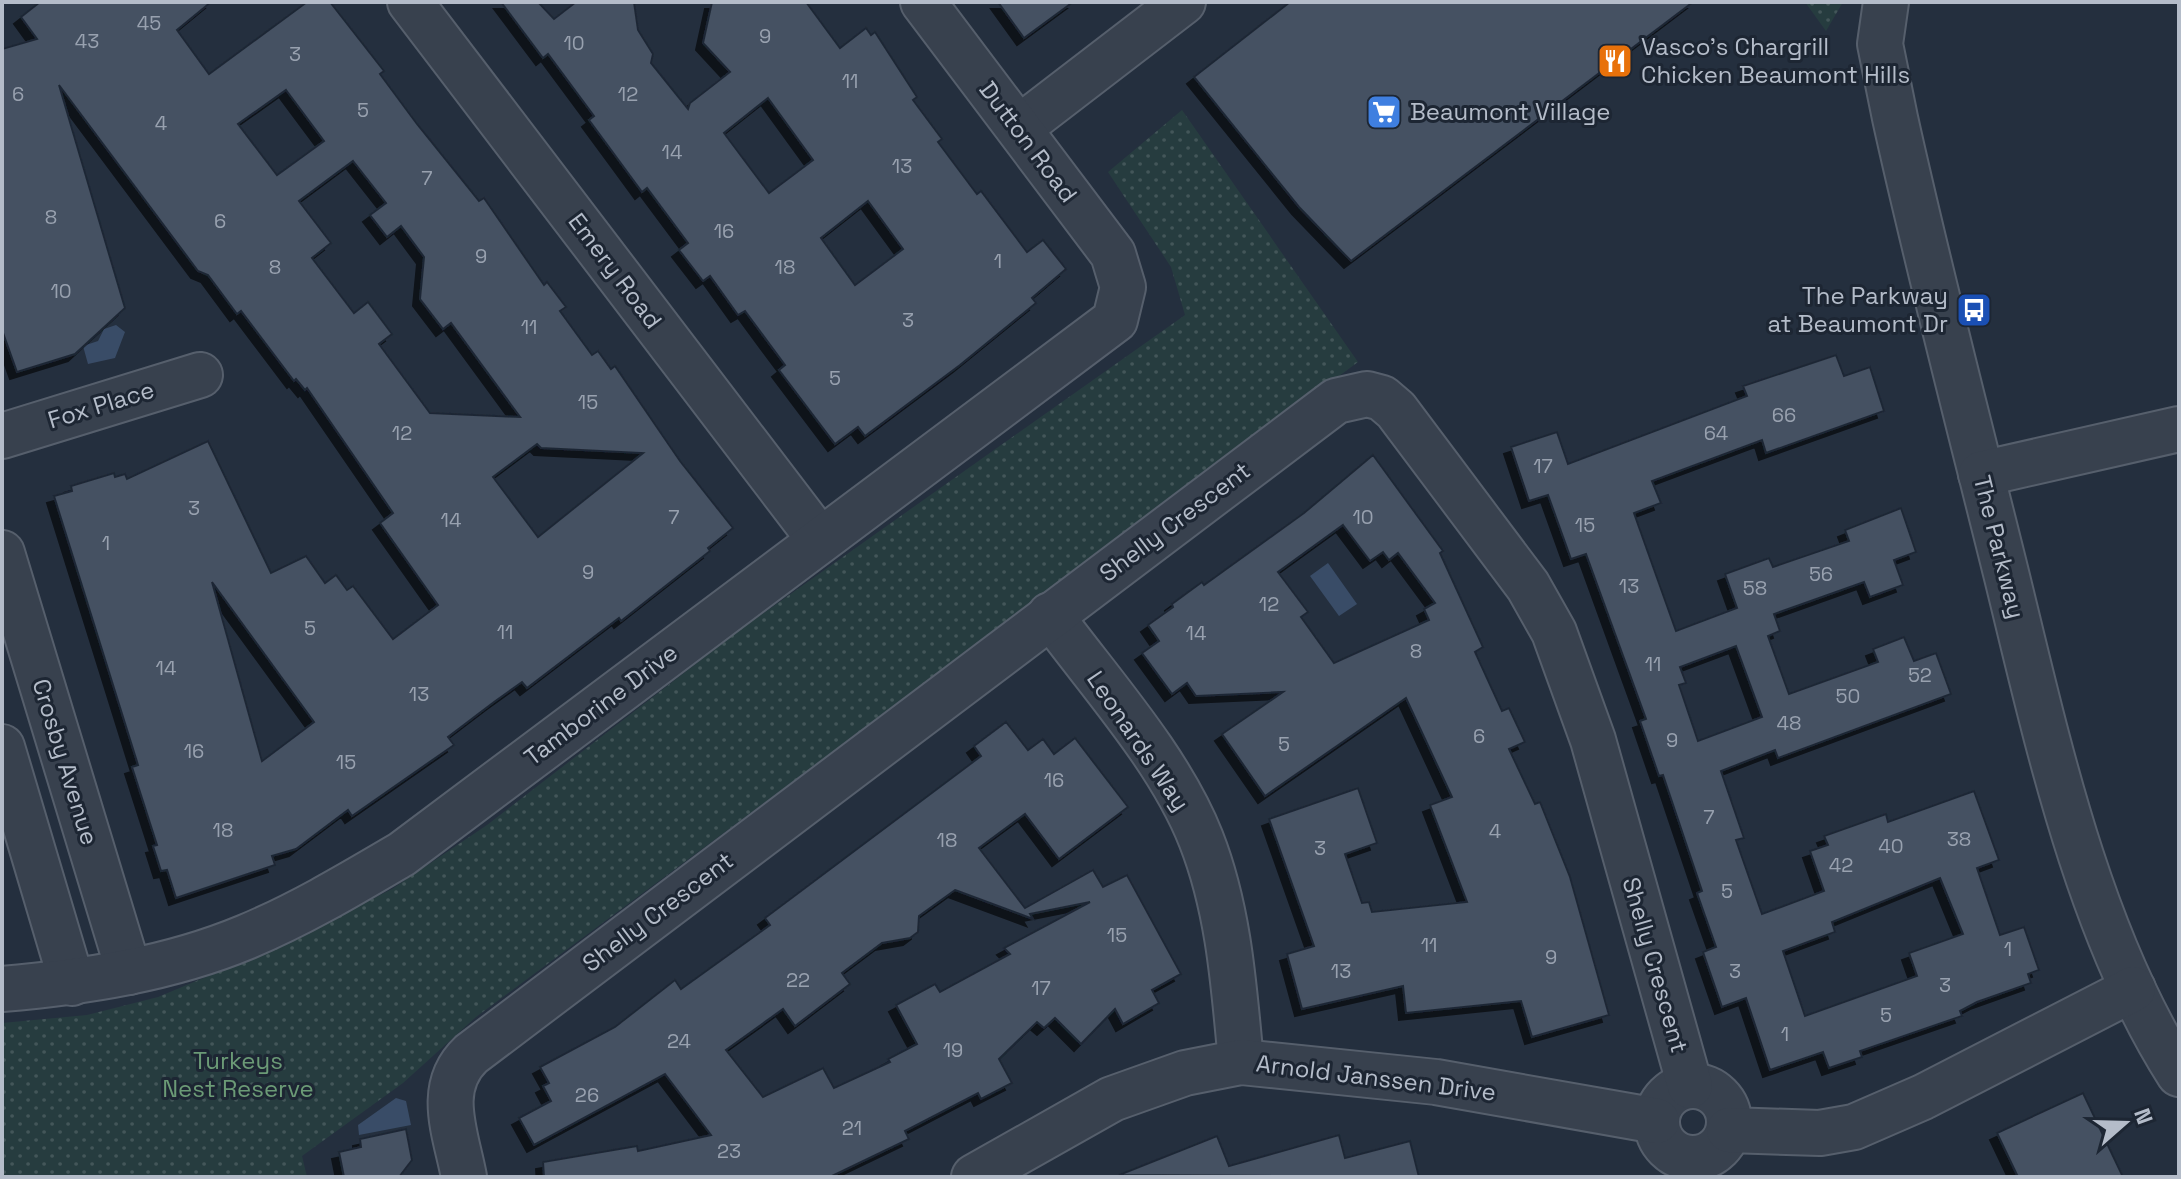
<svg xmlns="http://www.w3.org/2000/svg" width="2181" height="1179" font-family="'Space Grotesk',sans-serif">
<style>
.green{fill:url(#green-dots)}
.water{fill:#394c67}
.building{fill:#455162;stroke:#1f2835;stroke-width:2;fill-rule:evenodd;filter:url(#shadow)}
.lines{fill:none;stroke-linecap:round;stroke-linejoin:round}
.minor-casing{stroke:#565f6c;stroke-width:48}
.minor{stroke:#38414e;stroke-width:44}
.labels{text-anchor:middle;stroke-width:6;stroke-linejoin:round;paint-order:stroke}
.number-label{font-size:20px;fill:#98a1af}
.poi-label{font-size:24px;fill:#b4bcc9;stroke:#1d2633;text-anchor:start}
.street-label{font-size:24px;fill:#b4bcc9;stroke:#1d2633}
.park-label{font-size:24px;fill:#6b9a76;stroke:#1d2633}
</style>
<defs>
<pattern id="green-dots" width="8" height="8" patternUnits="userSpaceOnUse" patternTransform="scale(2)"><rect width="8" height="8" fill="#263c3f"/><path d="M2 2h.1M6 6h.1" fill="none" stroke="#435659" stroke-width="1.8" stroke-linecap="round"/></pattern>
<filter id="shadow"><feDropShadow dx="-7" dy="7" stdDeviation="0" flood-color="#0009"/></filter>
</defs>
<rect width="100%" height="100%" fill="#242f3e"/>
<g class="green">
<path d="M1805,2h38l-17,29z"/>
<path d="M1182,110l176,252 -882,655 -73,66 -101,73 5,21h-305v-154l85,-8 71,-18 112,-47 122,-61 95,-64 254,-196 444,-314 -14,-48 -63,-95z"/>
</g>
<g class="water">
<path d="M116,325l9,7 -10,26 -27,6 -5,-18 15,-5 6,-12z"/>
<path d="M1328,563l29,41 -18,12 -29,-40z"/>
<path d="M396,1098l10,3 5,24 -52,10 -1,-10z"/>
</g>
<g class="building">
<path d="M40,2h171l-34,28 32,44 98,-72h23l54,69 -4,3 37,50 62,77 5,-3 60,87 3,-3 19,25 -6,4 32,44 6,-4 13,18 4,-3 65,95 53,67 -25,20 2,3 -89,70 -2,-3 -92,70 -5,-6 -28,20 -46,35 6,8 -102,71 -4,-6 -52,39 -24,7 3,9 -99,33 -9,-28 -6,1 -8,-25 4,-1 -25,-78 6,-2 -84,-269 18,-5 -1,-5 43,-13 1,4 10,-3 2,5 81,-38 63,132 35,-17 19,27 11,-8 11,15 6,-4 40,53 45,-34 -58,-82 13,-10 -86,-125 -2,2 -9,-11 -2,2 -53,-70 -4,3 -29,-39 -10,-4 -139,-186 66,223 -50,46 -58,18 -15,-42v-281l35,-10 -16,-22zM286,90l38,51 -47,34 -39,-51zM353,161l33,42 -16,12 17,22 14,-11 23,31 -4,42 23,30 8,-6 69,94 -90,-4 -51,-69 13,-10 -24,-32 -14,11 -42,-55 19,-15 -32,-42zM537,444l4,4 102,5 -105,84 -45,-60zM212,582l102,140 -52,39z"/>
<path d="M501,2h37l16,17 22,-17h58l4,28 15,24 -2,9 37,46 2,-6 40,-31 -27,-29 9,-41h94l34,46 26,-20 5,7 4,-3 42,65 -4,3 29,39 -4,3 39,52 4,-3 46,61 16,-12 23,29 -34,29 4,5 -76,62 -95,71 -7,-9 -23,17 -56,-74 6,-5 -40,-54 -7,4 -28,-39 -7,5 -24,-31 9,-7 -41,-55 -5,4 -25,-34 -28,-38 5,-4 -46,-62 -5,4zM768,98l45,62 -44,33 -45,-60zM868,201l35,48 -48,36 -34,-47z"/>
<path d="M998,2h75l-49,36z"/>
<path d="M1290,2h403l-342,259 -52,-54 -105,-130z"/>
<path d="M1836,355l8,21 26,-9 14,44 -118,42 -4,-13 -110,41 9,22 -27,10 42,118 61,-23 -12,-34 44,-16 4,9 76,-26 -4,-11 56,-22 15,44 -22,8 9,25 -33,12 -6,-15 -90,32 6,17 -12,5 21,58 89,-32 -5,-13 31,-12 10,24 22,-8 15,41 -173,64 -3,-8 -54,21 23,67 -8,2 26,74 62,-23 -14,-40 18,-6 -4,-9 62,-22 2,8 86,-31 25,69 -22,8 23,67 24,-8 15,43 -11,4 3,9 -54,19 -17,9 2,5 -102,35 2,6 -33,11 -6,-16 -53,18 -24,-72 -24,9 -19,-55 13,-5 -19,-54 5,-2 -39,-116 -4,1 -19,-55 6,-2 -60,-165 -15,5 -23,-64 -19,6 -18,-54 46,-15 11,32 179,-68 -4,-10zM1736,646l26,71 -64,24 -19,-56 7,-2 -6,-16zM1940,878l23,56 -54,19 8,23 -112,40 -22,-65 52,-19 -3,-10z"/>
<path d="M1373,455l70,96 -3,2 43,94 -8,5 27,59 7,-3 16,34 -16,7 26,55 5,-2 30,75 39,138 -77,22 -11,-36 -115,12 -3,-27 -101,23 -15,-55 27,-8 -45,-127 89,-31 19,55 -32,11 17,49 7,-1 3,10 95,-10 -37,-97 22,-8 -46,-99 -141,98 -43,-62 61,-42 -87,4 -9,-13 -15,11 -30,-41 17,-12 -11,-16 25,-18 -1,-3 30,-22 2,3 100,-72zM1343,525l27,36 13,-9 6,8 9,-7 37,50 -11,6 5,11 -95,43 -33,-46 7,-5 -30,-40z"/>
<path d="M1006,722l22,28 15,-11 11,15 21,-16 53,69 -69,52 -34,-45 -46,34 46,60 68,-38 10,17 24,-12 54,99 -29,16 7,13 -36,21 -8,-15 -34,35 -26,-26 -11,10 -7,-6 -38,37 13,24 -31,16 -3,-6 -73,38 4,8 -79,38h-286l-1,-15 94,-16 1,5 73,-16 -46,-61 -131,71 -15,-27 32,-17 -8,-15 6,-3 -9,-16 75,-40 60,-47 6,9 89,-64 -5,-7 216,-162 -7,-10zM955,890l78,29 -3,-5 60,-12 -86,46 6,6 -70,38 -5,-8 -39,21 21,39 -29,15 2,3 -56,26 -11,-20 -60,29 -37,-47 57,-41 12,17 55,-42 -8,-11 40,-30 28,-5 8,-6 1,-16z"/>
<path d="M2083,1093l40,84h-105l-21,-44z"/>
<path d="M406,1129l6,31 -13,17h-55l-5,-25 22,-5 -1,-8z"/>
<path d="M1339,1135l6,23 65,-17 9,36 -300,-2 98,-39 12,30z"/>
</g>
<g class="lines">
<defs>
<g id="minor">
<path d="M410,2l410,538"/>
<path d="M1886,2l-6,42 15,74c34,154 74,306 112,459 40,163 81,355 172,497"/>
<path d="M1019,128l164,-126"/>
<path d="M2,436l198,-61"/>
<path d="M1981,474l198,-45"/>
<path d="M2,553l127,419"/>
<path d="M1050,615c51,69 120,145 151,224 28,71 33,148 40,223"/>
<path d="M2,747l70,236"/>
<path d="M2,989c83,-7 167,-20 244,-52 55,-23 105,-53 156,-83l713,-534 8,-33 -10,-33 -190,-252"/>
<circle cx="1693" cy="1122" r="36"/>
<path d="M1729,1130l91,3 34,-6 69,-30 210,-108"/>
<path d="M464,1177c-8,-43 -29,-89 7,-123l865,-653 31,-7 15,4 14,12 132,176 26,46 39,108 97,346"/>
<path d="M974,1177l138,-78 73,-26 56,-11 195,20 221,39"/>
</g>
</defs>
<use href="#minor" class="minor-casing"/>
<use href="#minor" class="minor"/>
</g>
<defs>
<symbol id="restaurant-square" viewBox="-11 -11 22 22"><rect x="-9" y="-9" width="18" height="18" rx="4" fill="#e8710a" stroke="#1d2633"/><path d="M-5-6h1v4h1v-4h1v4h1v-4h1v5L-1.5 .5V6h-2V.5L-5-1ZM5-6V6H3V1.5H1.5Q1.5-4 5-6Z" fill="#fff"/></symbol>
<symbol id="supermarket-square" viewBox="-11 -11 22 22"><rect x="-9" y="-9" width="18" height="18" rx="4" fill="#3f7fe0" stroke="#1d2633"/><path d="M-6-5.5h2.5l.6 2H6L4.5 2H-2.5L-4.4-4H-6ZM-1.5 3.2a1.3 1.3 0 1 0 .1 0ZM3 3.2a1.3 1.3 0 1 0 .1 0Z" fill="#fff"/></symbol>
<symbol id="bus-square" viewBox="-11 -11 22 22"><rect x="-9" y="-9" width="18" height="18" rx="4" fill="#1a4fb4" stroke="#1d2633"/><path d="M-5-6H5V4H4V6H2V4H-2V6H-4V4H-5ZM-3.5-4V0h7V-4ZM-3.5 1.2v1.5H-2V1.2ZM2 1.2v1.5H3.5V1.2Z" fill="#fff"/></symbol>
</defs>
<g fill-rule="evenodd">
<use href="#restaurant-square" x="1595" y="41" width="40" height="40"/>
<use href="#supermarket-square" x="1364" y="92" width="40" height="40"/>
<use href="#bus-square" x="1954" y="290" width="40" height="40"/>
</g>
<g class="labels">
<g class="number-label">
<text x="149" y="30">45</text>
<text x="765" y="43">9</text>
<text x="87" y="48">43</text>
<text x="574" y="50">10</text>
<text x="295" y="61">3</text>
<text x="850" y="88">11</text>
<text x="18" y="101">6</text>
<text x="628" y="101">12</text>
<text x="363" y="117">5</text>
<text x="161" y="130">4</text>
<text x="672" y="159">14</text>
<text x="902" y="173">13</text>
<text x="427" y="185">7</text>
<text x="51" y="224">8</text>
<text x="220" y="228">6</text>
<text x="724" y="238">16</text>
<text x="481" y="263">9</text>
<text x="998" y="268">1</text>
<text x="275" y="274">8</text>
<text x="785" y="274">18</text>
<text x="61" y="298">10</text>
<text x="908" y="327">3</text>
<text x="529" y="334">11</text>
<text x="835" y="385">5</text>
<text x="588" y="409">15</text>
<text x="1784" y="422">66</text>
<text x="402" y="440">12</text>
<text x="1716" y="440">64</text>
<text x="1543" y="473">17</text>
<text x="194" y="515">3</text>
<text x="674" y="524">7</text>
<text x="1363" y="524">10</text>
<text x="451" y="527">14</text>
<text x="1585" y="532">15</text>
<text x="106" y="550">1</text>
<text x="588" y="579">9</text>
<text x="1821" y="581">56</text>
<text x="1629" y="593">13</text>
<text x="1755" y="595">58</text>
<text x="1269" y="611">12</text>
<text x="310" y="635">5</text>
<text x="505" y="639">11</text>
<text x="1196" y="640">14</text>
<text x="1416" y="658">8</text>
<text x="1653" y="671">11</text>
<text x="166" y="675">14</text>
<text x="1920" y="682">52</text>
<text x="419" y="701">13</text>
<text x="1848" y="703">50</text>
<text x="1789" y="730">48</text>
<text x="1479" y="743">6</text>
<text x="1672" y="747">9</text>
<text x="1284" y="751">5</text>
<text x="194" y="758">16</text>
<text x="346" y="769">15</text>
<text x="1054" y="787">16</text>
<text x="1709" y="824">7</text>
<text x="223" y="837">18</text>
<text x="1495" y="838">4</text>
<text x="1959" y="846">38</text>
<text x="947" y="847">18</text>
<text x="1891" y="853">40</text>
<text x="1320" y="855">3</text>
<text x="1841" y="872">42</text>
<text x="1727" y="898">5</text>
<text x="1117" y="942">15</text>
<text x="1429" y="952">11</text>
<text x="2008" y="956">1</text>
<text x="1551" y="964">9</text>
<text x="1341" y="978">13</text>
<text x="1735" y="978">3</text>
<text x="798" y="987">22</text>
<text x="1945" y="992">3</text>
<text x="1041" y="995">17</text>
<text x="1886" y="1022">5</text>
<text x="1785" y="1041">1</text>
<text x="679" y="1048">24</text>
<text x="953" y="1057">19</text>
<text x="587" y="1102">26</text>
<text x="852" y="1135">21</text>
<text x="729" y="1158">23</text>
</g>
<g class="poi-label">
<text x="1641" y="55">Vasco's Chargrill<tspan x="1641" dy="28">Chicken Beaumont Hills</tspan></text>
<text x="1410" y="120">Beaumont Village</text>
<text x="1948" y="304" text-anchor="end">The Parkway<tspan x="1948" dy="28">at Beaumont Dr</tspan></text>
</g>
<g class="street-label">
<text transform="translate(1028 142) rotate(53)" y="8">Dutton Road</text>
<text transform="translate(615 271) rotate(53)" y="8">Emery Road</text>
<text transform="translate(101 405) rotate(-17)" y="8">Fox Place</text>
<text transform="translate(1175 522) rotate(-37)" y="8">Shelly Crescent</text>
<text transform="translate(1999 547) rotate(76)" y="8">The Parkway</text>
<text transform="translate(601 705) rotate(-37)" y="8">Tamborine Drive</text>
<text transform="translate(1138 741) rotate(56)" y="8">Leonards Way</text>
<text transform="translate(65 762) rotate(73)" y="8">Crosby Avenue</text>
<text transform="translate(658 912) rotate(-37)" y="8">Shelly Crescent</text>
<text transform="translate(1655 965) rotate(74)" y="8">Shelly Crescent</text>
<text transform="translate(1376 1078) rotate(7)" y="8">Arnold Janssen Drive</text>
</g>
<g class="park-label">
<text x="238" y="1069">Turkeys<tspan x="238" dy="28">Nest Reserve</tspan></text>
</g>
</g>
<rect width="2181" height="1179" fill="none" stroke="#b4bcc9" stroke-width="8"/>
<g transform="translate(2125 1123) rotate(70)" stroke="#1d2633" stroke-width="6" paint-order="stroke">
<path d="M0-6L14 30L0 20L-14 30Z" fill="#b4bcc9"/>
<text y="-12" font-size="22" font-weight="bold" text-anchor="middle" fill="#b4bcc9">N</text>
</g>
</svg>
